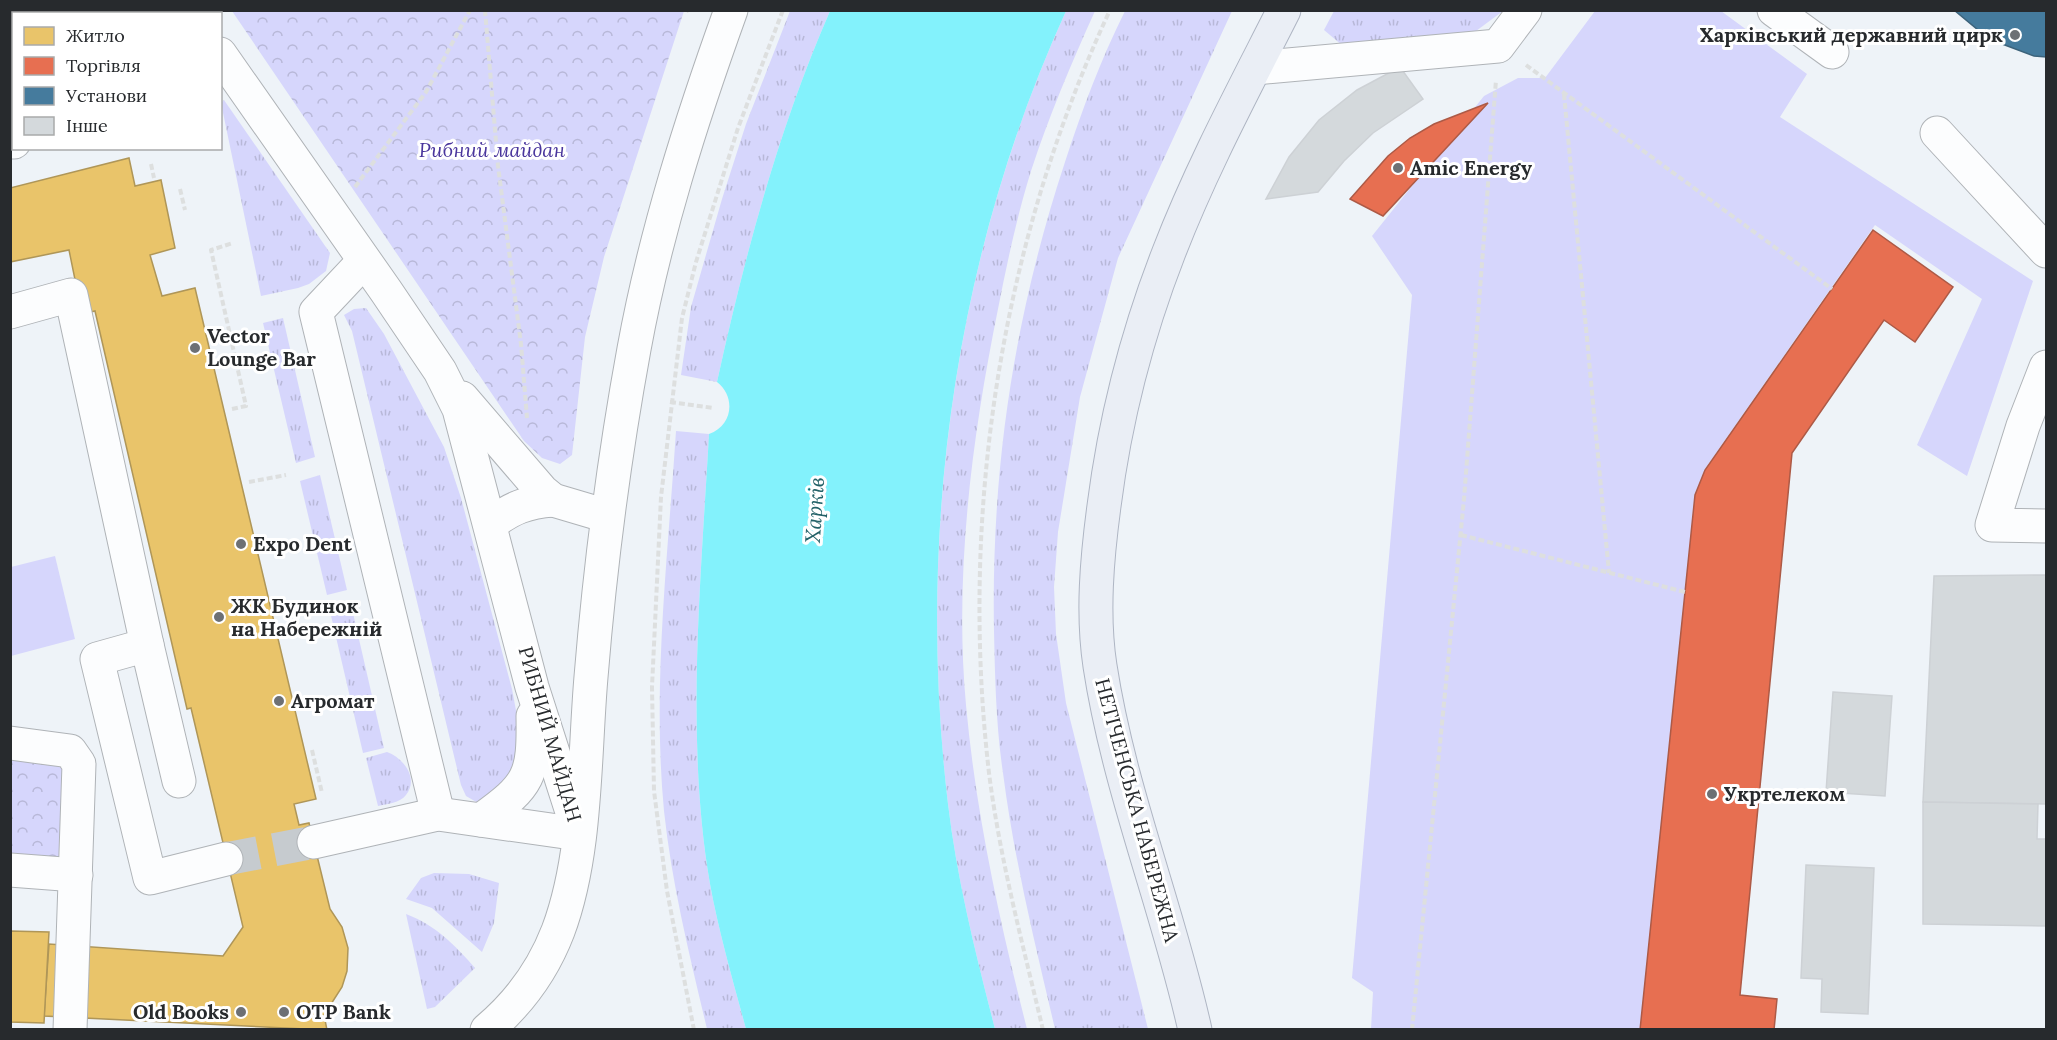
<svg xmlns="http://www.w3.org/2000/svg" width="2057" height="1040" font-family="Lora,serif">
<style>
.grass{fill:url(#grass-tufts)}
.park{fill:url(#park-crowns)}
.garden{fill:#d6d6fc}
.water{fill:#83f2fc}
.homes{fill:#e9c46a;stroke:#af9658;stroke-width:1.5}
.shops{fill:#e76f51;stroke:#ad5a46;stroke-width:1.5}
.public{fill:#457b9d;stroke:#3c637b;stroke-width:1.5}
.building{fill:#d4d9dc;stroke:#cdd1d5;stroke-width:1.5}
.lines{fill:none;stroke-linecap:round;stroke-linejoin:round}
.minor-tunnel{stroke:#c6cbcf;stroke-width:33;stroke-dasharray:33 16;stroke-linecap:butt}
.minor-casing{stroke:#afb3b7;stroke-width:35}
.major-casing{stroke:#aeb5c3;stroke-width:35}
.path{stroke:#dddfdf;stroke-width:4;stroke-dasharray:6 3;stroke-linecap:butt}
.minor{stroke:#fcfdfe;stroke-width:33}
.major{stroke:#eaeef5;stroke-width:33}
.poi-dot{fill:#6d7074;stroke:#fff;stroke-width:2}
.labels{text-anchor:middle;stroke-width:6;stroke-linejoin:round;paint-order:stroke}
.poi-label{font-size:20px;font-weight:bold;fill:#272a2d;stroke:#fff;text-anchor:start}
.park-label{font-size:20px;font-style:italic;fill:#49359c;stroke:#fff}
.street-label{font-size:20px;fill:#272a2d;stroke:#fff}
.water-label{font-size:21px;font-style:italic;fill:#226167;stroke:#fff}
</style>
<defs>
<pattern id="grass-tufts" width="24" height="20" patternUnits="userSpaceOnUse" patternTransform="scale(1.5)"><rect width="24" height="20" fill="#d6d6fc"/><path d="M3 7l-1-3M5 7V3M7 7l1-3M15 17l-1-3M17 17v-4M19 17l1-3" fill="none" stroke="#b8b8d8"/></pattern>
<pattern id="park-crowns" width="20" height="18" patternUnits="userSpaceOnUse" patternTransform="scale(1.5)"><rect width="20" height="18" fill="#d6d6fc"/><path d="M2 6a3 3 0 1 1 6 0M12 15a3 3 0 1 1 6 0" fill="none" stroke="#b8b8d8"/></pattern>
</defs>
<rect width="100%" height="100%" fill="#eef3f8"/>
<g class="grass">
<path d="M790,11h40c-52,119 -85,244 -113,371l-36,-7 10,-68 31,-108 24,-75z"/>
<path d="M1066,11h29c-24,53 -46,105 -64,160 -14,45 -24,92 -33,138 -26,128 -44,265 -32,396 10,110 34,218 61,324h-32c-19,-74 -38,-149 -47,-225 -32,-267 6,-548 118,-793z"/>
<path d="M1125,11h107l-114,247 -38,139 -22,135 -4,55 2,47 10,69 82,326h-93c-20,-85 -41,-170 -52,-256 -7,-47 -8,-95 -9,-142 -3,-163 20,-314 71,-469 17,-52 36,-103 60,-151z"/>
<path d="M1334,11h169l-31,23 -129,12 -19,-16z"/>
<path d="M224,100l106,153 -4,18 -17,13 -11,4 -37,8 -40,-193z"/>
<path d="M366,308l18,26 60,113 17,51 51,191 13,70 -4,17 -43,27 -12,-7 -5,-11 -109,-454 -8,-16 10,-6z"/>
<path d="M283,318l32,139 -19,6 -33,-140z"/>
<path d="M676,431l33,3c-8,145 -24,306 1,450 9,49 23,97 36,145h-39c-17,-72 -35,-143 -43,-218 -12,-125 4,-255 12,-380z"/>
<path d="M320,475l27,115 -20,5 -27,-114z"/>
<path d="M350,600l34,148 -21,5 -34,-146z"/>
<path d="M387,752c17,6 32,27 19,43 -6,8 -19,9 -28,11l-12,-48z"/>
<path d="M434,873l35,1 30,9 -5,40 -12,29 -50,-44 -26,-9 15,-21z"/>
<path d="M406,914c29,11 49,31 69,54l-40,39 -8,2z"/>
</g>
<g class="park">
<path d="M232,11h452l-80,246 -19,80 -13,118 -12,9 -18,-6 -18,-17z"/>
<path d="M10,754l55,5 -6,103 -48,-4z"/>
</g>
<g class="garden">
<path d="M1595,11h126l86,63 -27,43 253,164 -66,195 -50,-31 65,-146 -107,-74 -170,244 -9,26 -56,534h-269l2,-37 -21,-14 60,-683 -40,-59 112,-140 34,-18h27z"/>
<path d="M55,556l20,83 -64,17v-89z"/>
</g>
<path class="water" d="M830,11h236c-112,245 -150,525 -118,793 9,76 28,151 47,225h-249c-13,-48 -27,-96 -36,-145 -25,-144 -9,-305 -1,-450 24,-9 27,-37 8,-52 28,-127 61,-252 113,-371z"/>
<g class="homes">
<path d="M129,158l6,28 26,-6 14,68 -25,7 12,41 33,-8 121,511 -22,5 5,21 10,-2 21,86 12,18 6,21 -1,23 -5,16 -18,28 3,15 -283,-14 5,-72 174,12 20,-29 -52,-219 -4,1 -92,-398 -13,3 -13,-64 -59,12v-74z"/>
<path d="M10,931l39,1 -5,91 -34,-1z"/>
</g>
<g class="shops">
<path d="M1488,103l-105,113 -33,-17 38,-43 22,-18 24,-14z"/>
<path d="M1873,230l80,57 -38,55 -31,-22 -92,133 -52,542 37,4 -3,31h-134l55,-535 10,-25z"/>
</g>
<path class="public" d="M1954,10h92v47l-12,-1 -45,-17z"/>
<g class="building">
<path d="M1400,67l23,32 -50,34 -29,28 -26,31 -52,7 23,-42 30,-37 38,-30z"/>
<path d="M2046,575v229l-123,-2 11,-226z"/>
<path d="M1833,692l59,4 -7,100 -59,-4z"/>
<path d="M1923,802l115,2 -1,35h9v87l-123,-2z"/>
<path d="M1806,865l68,3 -6,146 -47,-2 1,-33 -21,-1z"/>
</g>
<g class="lines">
<path class="minor-tunnel" d="M226,859l88,-17"/>
<defs>
<g id="minor">
<path d="M189,10l2,4"/>
<path d="M1774,10l58,42"/>
<path d="M220,54l166,237 54,80 19,38 73,278 41,128"/>
<path d="M1255,68l243,-22 27,-36"/>
<path d="M1937,133l109,118"/>
<path d="M10,142h4"/>
<path d="M364,261l-48,51 122,502"/>
<path d="M10,312l61,-17 76,350 -50,14 53,219 76,-19"/>
<path d="M2046,367l-23,59 -31,99 54,1"/>
<path d="M462,398l80,93 11,9 54,16"/>
<path d="M491,524c20,-16 36,-22 62,-24"/>
<path d="M147,645l32,136"/>
<path d="M10,743l60,8 9,13 -9,266"/>
<path d="M481,820c49,-35 53,-44 52,-104"/>
<path d="M314,842l124,-28 141,20"/>
<path d="M10,870l66,5"/>
<path d="M487,1030c32,-27 56,-60 71,-99 29,-77 26,-173 33,-254 9,-110 23,-219 43,-328 21,-115 57,-228 97,-339"/>
</g>
<path id="major" d="M1195,1030c-27,-122 -76,-240 -95,-364 -8,-52 -3,-108 4,-160 11,-86 33,-172 65,-254 32,-83 75,-163 115,-242"/>
</defs>
<use href="#minor" class="minor-casing"/>
<use href="#major" class="major-casing"/>
<g class="path">
<path d="M485,10l13,156 23,178 6,74"/>
<path d="M688,10l1,2"/>
<path d="M1526,65l306,224"/>
<path d="M1564,94l45,479"/>
<path d="M151,164l3,14"/>
<path d="M355,187l71,-95 44,-82"/>
<path d="M180,189l5,21"/>
<path d="M670,402l44,6"/>
<path d="M232,409l14,-3 -35,-156 22,-7"/>
<path d="M249,482l37,-7"/>
<path d="M1461,535l224,57"/>
<path d="M280,611l37,-8"/>
<path d="M312,750l10,43"/>
<path d="M694,1030l-27,-139 -13,-100 -2,-104 9,-190 21,-179 14,-56 42,-134 45,-118"/>
<path d="M1043,1030c-20,-85 -43,-170 -54,-257 -30,-258 11,-527 121,-763"/>
<path d="M1412,1030l52,-531 32,-419"/>
</g>
<use href="#minor" class="minor"/>
<use href="#major" class="major"/>
</g>
<g class="poi-dot">
<circle cx="2015" cy="35" r="6"/>
<circle cx="1398" cy="168" r="6"/>
<circle cx="195" cy="348" r="6"/>
<circle cx="241" cy="544" r="6"/>
<circle cx="219" cy="617" r="6"/>
<circle cx="279" cy="701" r="6"/>
<circle cx="1712" cy="794" r="6"/>
<circle cx="241" cy="1012" r="6"/>
<circle cx="284" cy="1012" r="6"/>
</g>
<g class="labels">
<g class="poi-label">
<text x="2003" y="42" text-anchor="end">Харківський державний цирк</text>
<text x="1410" y="175">Amic Energy</text>
<text x="207" y="343">Vector<tspan x="207" dy="23">Lounge Bar</tspan></text>
<text x="253" y="551">Expo Dent</text>
<text x="231" y="613">ЖК Будинок<tspan x="231" dy="23">на Набережній</tspan></text>
<text x="291" y="708">Агромат</text>
<text x="1724" y="801">Укртелеком</text>
<text x="229" y="1019" text-anchor="end">Old Books</text>
<text x="296" y="1019">OTP Bank</text>
</g>
<g class="park-label">
<text x="492" y="157">Рибний майдан</text>
</g>
<g class="street-label">
<text transform="translate(550 734) rotate(74)" y="7">РИБНИЙ МАЙДАН</text>
<text transform="translate(1137 810) rotate(75)" y="7">НЕТІЧЕНСЬКА НАБЕРЕЖНА</text>
</g>
<g class="water-label">
<text transform="translate(815 510) rotate(-86)" y="7">Харків</text>
</g>
</g>
<rect width="2057" height="1040" fill="none" stroke="#272a2d" stroke-width="24"/>
<rect x="12" y="12" width="210" height="138" fill="#ffffff" stroke="#a9aaab" stroke-width="1.5"/>
<rect x="24" y="27" width="30" height="18" fill="#e9c46a" stroke="#a9aaab" stroke-width="1.5"/>
<text x="66" y="42" font-size="18" fill="#272a2d">Житло</text>
<rect x="24" y="57" width="30" height="18" fill="#e76f51" stroke="#a9aaab" stroke-width="1.5"/>
<text x="66" y="72" font-size="18" fill="#272a2d">Торгівля</text>
<rect x="24" y="87" width="30" height="18" fill="#457b9d" stroke="#a9aaab" stroke-width="1.5"/>
<text x="66" y="102" font-size="18" fill="#272a2d">Установи</text>
<rect x="24" y="117" width="30" height="18" fill="#d4d9dc" stroke="#a9aaab" stroke-width="1.5"/>
<text x="66" y="132" font-size="18" fill="#272a2d">Інше</text>
</svg>
